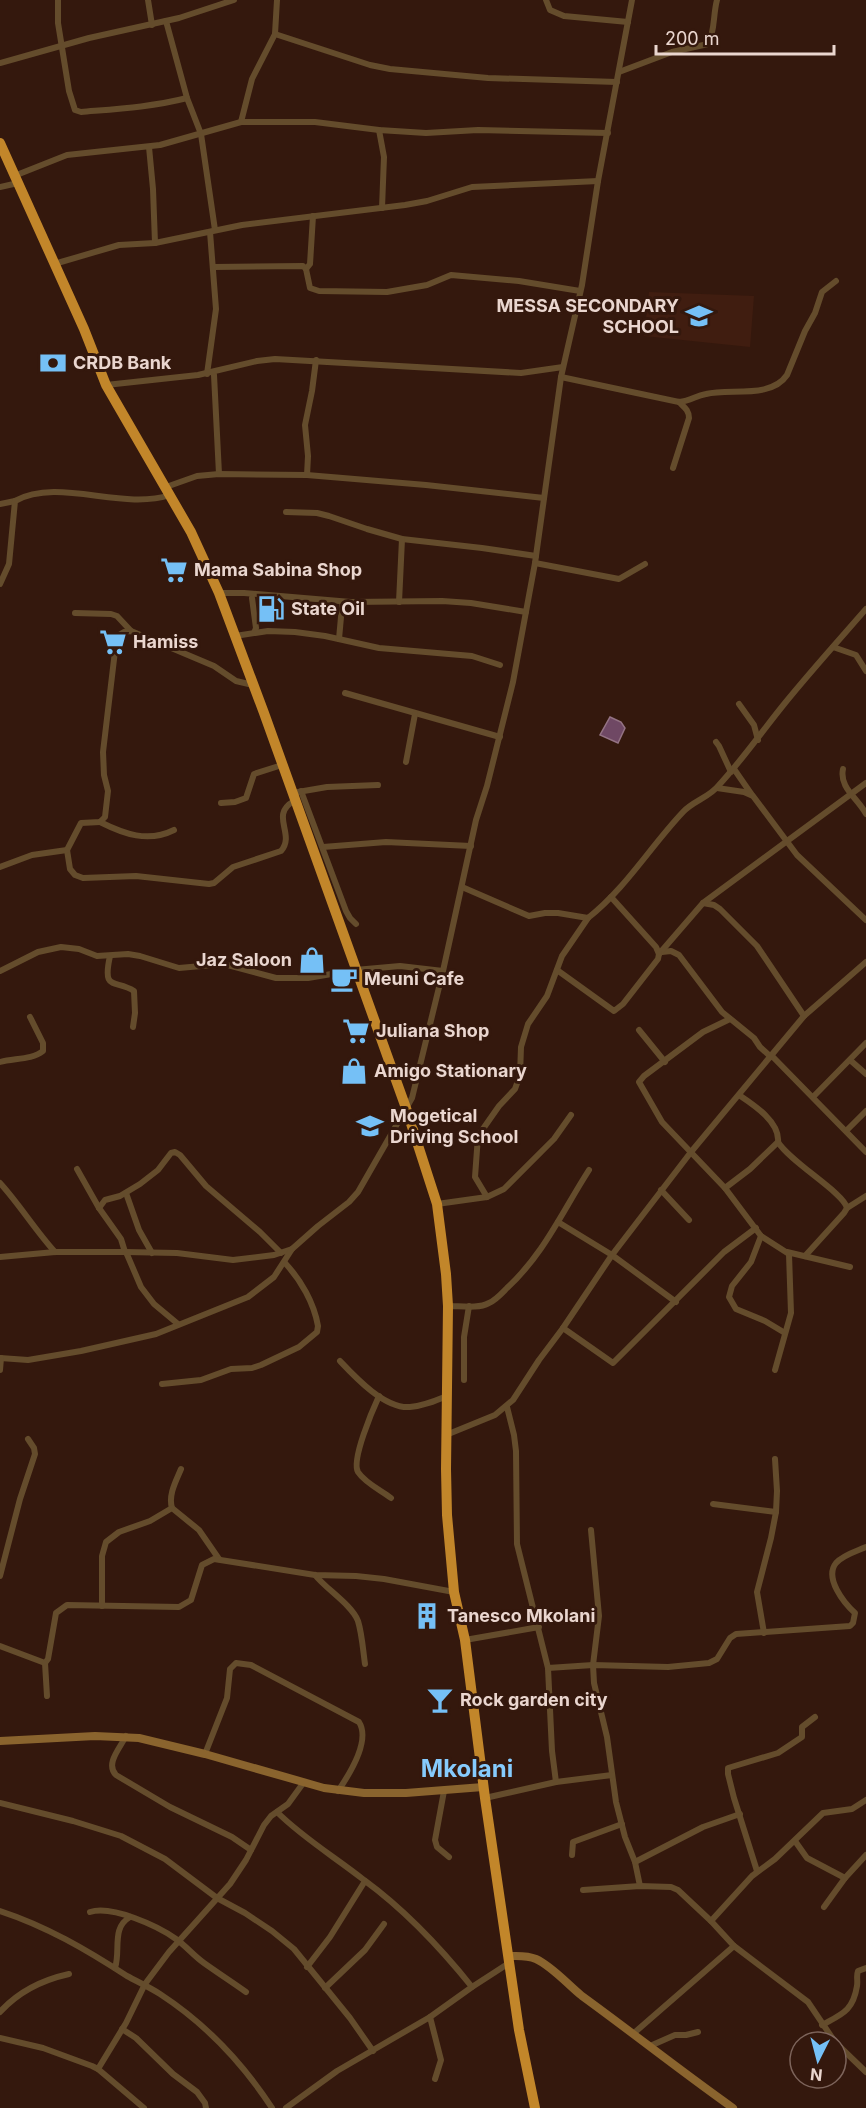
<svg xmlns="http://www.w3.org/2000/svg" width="866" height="2108" font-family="Inter,sans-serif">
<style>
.built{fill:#401d10}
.water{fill:#6f4864;stroke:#947384;stroke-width:1.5}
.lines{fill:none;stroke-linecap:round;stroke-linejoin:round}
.street{stroke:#644c2c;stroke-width:6}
.secondary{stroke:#8a642e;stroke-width:8}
.highway{stroke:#c2862a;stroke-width:10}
.labels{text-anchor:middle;stroke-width:6;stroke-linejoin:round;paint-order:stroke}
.poi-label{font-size:18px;font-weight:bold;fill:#ead6cf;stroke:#34180d;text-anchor:start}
.district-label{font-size:24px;font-weight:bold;fill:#86cbfd;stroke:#34180d}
</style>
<rect width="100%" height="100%" fill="#34180d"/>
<path class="built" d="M649,292l105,4 -4,51 -106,-11z"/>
<path class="water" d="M610,717l11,5 4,6 -7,15 -18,-8z"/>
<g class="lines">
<g class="street">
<path d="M58,0v23l11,68 6,19 6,2c35,-3 71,-5 106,-14"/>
<path d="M148,0l4,25"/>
<path d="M546,0l4,10 14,6 64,6"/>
<path d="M166,21l21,77 14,36 14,96"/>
<path d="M275,34l95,31 20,4 98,9 129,4"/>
<path d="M0,63l89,-25 90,-20 55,-18"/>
<path d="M619,72l53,-20 36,-8c7,-11 5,-30 9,-44"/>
<path d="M241,122l11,-43 23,-45 2,-34"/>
<path d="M379,130l5,27 -2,51"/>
<path d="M149,147l4,42 2,54"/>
<path d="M14,176l53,-21 93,-10 81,-23h74l64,8 47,3 52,-3 130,3"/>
<path d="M0,187l18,-4"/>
<path d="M54,264l65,-19 36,-2 87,-18 163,-20 22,-4 45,-14 126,-6"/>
<path d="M214,267l89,-1 3,3 4,19 9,3 68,1 40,-7 24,-10 68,6 61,10"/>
<path d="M306,269l4,-5 3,-48"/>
<path d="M207,374l9,-65 -6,-77"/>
<path d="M214,375l5,99"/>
<path d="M561,377l118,25c12,-1 16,-6 27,-8 24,-6 65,5 81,-19l18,-44 10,-18 7,-21 14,-11"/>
<path d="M106,385l92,-10 59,-14 18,-2 246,14 42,-6"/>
<path d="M673,468l16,-50c0,-8 -5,-11 -10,-16"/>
<path d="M307,475l1,-19 -3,-31 7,-34 4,-31"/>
<path d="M166,487l31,-11 22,-2 88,1 119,10 118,13"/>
<path d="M0,504l15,-3"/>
<path d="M286,512l31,1 12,3 38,13 35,10 80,9 54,8"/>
<path d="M535,563l84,16 26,-15"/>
<path d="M0,584l9,-20 6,-63c44,-24 106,10 155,-6"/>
<path d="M219,593h25l107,9 91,-1 29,2 55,9"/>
<path d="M252,598l4,30 -2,5"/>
<path d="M399,602l3,-63"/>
<path d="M75,613l36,1 6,2 14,15"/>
<path d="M235,636l33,-5 27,1 30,4 54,12 93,8 28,9"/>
<path d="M339,639l3,-33"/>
<path d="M833,647l23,8 10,16"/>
<path d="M345,693l155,44"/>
<path d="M739,704l15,21 4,15"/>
<path d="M716,742l3,4 12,26"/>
<path d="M406,762l9,-48"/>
<path d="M734,769l18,26"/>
<path d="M843,769c-4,19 15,29 23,45"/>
<path d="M717,788l27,4 9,4 44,59 69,65"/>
<path d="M301,791l45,120 4,7 6,6"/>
<path d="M298,792l29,-5 51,-2"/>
<path d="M221,803l14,-1 11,-4 8,-24 28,-9"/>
<path d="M100,822c24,12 48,21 74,8"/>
<path d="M323,847l63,-5 85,4"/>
<path d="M67,850l3,19 5,6 8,3 53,-2 73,8 5,-1 19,-16 48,-16c15,-17 -12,-36 13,-50"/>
<path d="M0,867l32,-12 35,-5 14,-27 19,-1 5,-5 3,-26 -4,-16 -1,-23 12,-101 4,-16 5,-3 7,-1 83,35 22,15 17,4"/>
<path d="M462,887l67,29 16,-3h13l30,5c38,-30 62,-71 95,-106 10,-11 27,-15 36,-27 24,-26 44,-55 66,-82 26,-32 54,-63 81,-94"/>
<path d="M703,903l11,2 6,4 37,37 47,70"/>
<path d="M662,952l9,-1 8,4 43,57 32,26 6,9 11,10"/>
<path d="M659,954l44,-51 163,-120"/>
<path d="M110,956c-8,36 5,23 24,35l1,22 -2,14"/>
<path d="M557,970l57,41 9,-7 35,-45 1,-5 -3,-7 -45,-50"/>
<path d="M0,971l38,-19 23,-5 18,2 18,7 31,-2 12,2 39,12 45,-4 52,14h32l47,-8 45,-4 43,5"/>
<path d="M730,1019l-27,13 -59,44 -5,6 23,40 63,66 36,48 28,18 2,59 -16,57"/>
<path d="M639,1030l26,32"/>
<path d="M772,1056l94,96"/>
<path d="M850,1060l16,14"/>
<path d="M0,1062c13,-4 32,-2 43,-11v-8l-13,-26"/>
<path d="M739,1095c15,10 41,27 39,47 12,20 66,51 69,66l-3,5 -39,43"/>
<path d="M813,1097l53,-54"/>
<path d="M846,1131l20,-20"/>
<path d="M77,1169l22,39 22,31 4,13"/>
<path d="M0,1183c20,22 35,47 55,69"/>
<path d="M725,1188l25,-19 28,-27"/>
<path d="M661,1190l28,30"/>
<path d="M126,1193l13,37 13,23"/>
<path d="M487,1197l-12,-20 3,-41 21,-30 16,-17 5,-14 1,-28 7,-23 19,-28 15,-40 26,-38"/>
<path d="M437,1204l50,-7 17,-8 50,-50 17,-24"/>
<path d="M99,1208l6,-8 15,-4 20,-12 18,-14 13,-17 4,-1 5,3 26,31 54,46 21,21"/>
<path d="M847,1208l19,-12"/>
<path d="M558,1222l54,33 64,47"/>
<path d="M761,1236l-10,26 -19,24 -3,11 7,12 29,12 20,12"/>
<path d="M126,1252l15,35 13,17 24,20"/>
<path d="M787,1252l63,15"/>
<path d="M0,1257l55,-5h71l51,1 56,7 41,-5 18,-6 26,-23 31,-24 9,-10 54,-94 31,-127 33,-151 11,-34 26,-104 22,-119 26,-186 21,-92 16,-104 34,-181"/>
<path d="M448,1306c13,0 30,3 41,-3 7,-3 13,-10 18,-15 37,-34 55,-76 82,-118"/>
<path d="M563,1328l50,35 111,-111 32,-24"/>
<path d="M0,1358l28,2 53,-9 75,-17 92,-37 26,-20 18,-28"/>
<path d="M340,1361c16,17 45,48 70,46 13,-1 25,-6 37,-11"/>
<path d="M0,1370l1,-12"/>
<path d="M464,1380v-43l5,-31"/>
<path d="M162,1384l39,-4 30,-11 21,-1 9,-3 38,-18 18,-15 1,-6c-4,-23 -17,-46 -33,-63"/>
<path d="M379,1396c-6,13 -28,64 -21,76 7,11 24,19 33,26"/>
<path d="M507,1407l7,28 2,16 1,93 31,124 4,83 4,31"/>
<path d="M446,1435l49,-20 18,-15 26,-40 24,-32 49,-73 79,-103 113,-136 62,-54"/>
<path d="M181,1469c-5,12 -13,26 -9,39l27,22 20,29"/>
<path d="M713,1504l63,8"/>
<path d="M591,1530l8,86 -6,49 1,18 13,54 9,65 9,35 10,25 5,24"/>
<path d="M315,1575c11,14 37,30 43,46 4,13 5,29 7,43"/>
<path d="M0,1576l20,-77 15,-45 -1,-6 -6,-9"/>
<path d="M102,1606v-50l4,-14 13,-10 31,-11 22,-13"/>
<path d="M764,1633l-7,-41 14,-54 5,-26 1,-21 -2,-32"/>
<path d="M465,1640l74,-13"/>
<path d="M0,1646l45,17 3,-4 8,-46 11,-8 112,2 12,-7 11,-35 12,-6 101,16 41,1 28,3 70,13"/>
<path d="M45,1663l2,33"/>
<path d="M548,1668l45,-3 75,2 41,-4 8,-4 13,-21 6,-4 114,-8 3,-3 2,-10c-11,-10 -31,-35 -19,-50 7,-8 21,-12 30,-16"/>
<path d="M126,1736c-6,12 -21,28 -10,39l54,32 62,30 19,13"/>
<path d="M205,1754l22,-56 3,-29 6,-6 15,2 108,57c12,19 -10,53 -21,69"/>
<path d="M444,1791l-9,49 2,7 12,10"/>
<path d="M485,1798l71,-16 56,-7"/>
<path d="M0,1803l73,18 48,15 44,23 52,39 28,15 27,18 22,18 56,69 23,33"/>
<path d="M277,1812c26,26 58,45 87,68 41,30 76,67 108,107"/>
<path d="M795,1841l12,17 38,20"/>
<path d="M572,1855l1,-13 49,-18"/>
<path d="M635,1862l68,-35 37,-13"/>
<path d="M757,1871l-23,-73 -6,-24v-6l50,-15 24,-16v-10l13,-10"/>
<path d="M583,1890l57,-4 31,1 7,3 33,31 23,25 74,56 27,40"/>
<path d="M824,1907l21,-29 21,-23"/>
<path d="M0,1911c46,15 87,39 127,65 11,6 22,11 33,18 46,30 82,68 112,114"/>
<path d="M90,1912c22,-7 68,14 86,27 10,7 18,17 28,24 14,10 28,19 42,29"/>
<path d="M711,1921l41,-45 23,-17 48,-46 29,-4 14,-9"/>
<path d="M307,1967l23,-30 35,-56"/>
<path d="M115,1968c6,-18 -4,-40 15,-51"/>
<path d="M325,1988l40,-38 19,-26"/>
<path d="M0,2012c19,-21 42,-32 69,-38"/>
<path d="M430,2017l11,43 -6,19"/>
<path d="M822,2025c20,-11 31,-14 35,-39 1,-6 -1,-10 1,-15l8,-3"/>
<path d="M122,2029l14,9 37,36 24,18 8,11 1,5"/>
<path d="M634,2033l100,-87"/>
<path d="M0,2038l43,10 49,18 6,3 46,39"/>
<path d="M836,2043l30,29"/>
<path d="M650,2046l25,-11h11l12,-3"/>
<path d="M98,2069l28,-46 19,-39 24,-32 61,-68 16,-24 18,-35 7,-9 17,-12 16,-22"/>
<path d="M286,2108l51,-37 93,-54 42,-30 37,-24"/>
</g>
<g class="secondary">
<path d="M0,1741l95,-5 44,2 66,16 119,34 40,5h42l77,-6"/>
<path d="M509,1956c9,0 18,-1 27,3 17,8 31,25 46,37 51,37 100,76 151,112"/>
</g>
<path class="highway" d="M0,143l84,186 22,56 85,147 28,61 45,120 142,395 31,96 9,70 2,32 -2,163 1,46 7,77 11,48 20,158 34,232 16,78"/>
</g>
<defs>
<symbol id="school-bare" viewBox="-9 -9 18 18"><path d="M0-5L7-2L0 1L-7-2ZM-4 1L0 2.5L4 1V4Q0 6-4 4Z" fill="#75c0f6" stroke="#34180d" stroke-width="2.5" paint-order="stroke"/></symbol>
<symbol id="bank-bare" viewBox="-9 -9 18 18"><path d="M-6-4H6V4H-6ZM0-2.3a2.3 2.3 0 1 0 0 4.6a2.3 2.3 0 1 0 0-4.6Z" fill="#75c0f6" stroke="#34180d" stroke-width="2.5" paint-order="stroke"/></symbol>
<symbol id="supermarket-bare" viewBox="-9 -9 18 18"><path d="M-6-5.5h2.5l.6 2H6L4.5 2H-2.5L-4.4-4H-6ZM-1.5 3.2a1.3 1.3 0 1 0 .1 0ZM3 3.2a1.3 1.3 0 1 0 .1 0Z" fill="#75c0f6" stroke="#34180d" stroke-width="2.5" paint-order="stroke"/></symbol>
<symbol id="fuel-bare" viewBox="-9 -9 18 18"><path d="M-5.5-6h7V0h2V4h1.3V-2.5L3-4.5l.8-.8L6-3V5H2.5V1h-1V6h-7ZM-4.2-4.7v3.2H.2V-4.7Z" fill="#75c0f6" stroke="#34180d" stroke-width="2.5" paint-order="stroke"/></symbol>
<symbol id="shop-bare" viewBox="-9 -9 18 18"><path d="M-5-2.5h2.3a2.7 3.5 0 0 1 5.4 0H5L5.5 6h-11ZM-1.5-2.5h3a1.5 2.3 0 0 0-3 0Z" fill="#75c0f6" stroke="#34180d" stroke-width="2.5" paint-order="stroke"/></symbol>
<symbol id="cafe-bare" viewBox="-9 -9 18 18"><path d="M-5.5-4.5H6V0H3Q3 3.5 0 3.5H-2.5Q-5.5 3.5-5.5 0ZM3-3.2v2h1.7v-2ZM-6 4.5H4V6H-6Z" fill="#75c0f6" stroke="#34180d" stroke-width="2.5" paint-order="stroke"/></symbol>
<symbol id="university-bare" viewBox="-9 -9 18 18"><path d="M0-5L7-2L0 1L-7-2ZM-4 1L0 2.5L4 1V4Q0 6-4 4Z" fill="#75c0f6" stroke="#34180d" stroke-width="2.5" paint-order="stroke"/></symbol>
<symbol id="building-bare" viewBox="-9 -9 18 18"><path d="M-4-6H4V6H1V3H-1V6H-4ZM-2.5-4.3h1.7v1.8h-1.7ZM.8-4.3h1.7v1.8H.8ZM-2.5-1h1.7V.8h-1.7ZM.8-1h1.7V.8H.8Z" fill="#75c0f6" stroke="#34180d" stroke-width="2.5" paint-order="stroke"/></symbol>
<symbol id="bar-bare" viewBox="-9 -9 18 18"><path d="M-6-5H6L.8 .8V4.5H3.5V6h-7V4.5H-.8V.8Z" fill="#75c0f6" stroke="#34180d" stroke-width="2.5" paint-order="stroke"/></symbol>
</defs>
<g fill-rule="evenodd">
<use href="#school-bare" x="680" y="297" width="38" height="38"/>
<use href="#bank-bare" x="34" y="344" width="38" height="38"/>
<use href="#supermarket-bare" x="155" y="551" width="38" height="38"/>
<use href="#fuel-bare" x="252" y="590" width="38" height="38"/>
<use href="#supermarket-bare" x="94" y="623" width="38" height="38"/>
<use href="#shop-bare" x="293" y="941" width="38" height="38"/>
<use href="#cafe-bare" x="325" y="960" width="38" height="38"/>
<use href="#supermarket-bare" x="337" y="1012" width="38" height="38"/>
<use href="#shop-bare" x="335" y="1052" width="38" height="38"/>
<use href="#university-bare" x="351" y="1107" width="38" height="38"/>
<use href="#building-bare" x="408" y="1597" width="38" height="38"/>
<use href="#bar-bare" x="421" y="1681" width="38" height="38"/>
</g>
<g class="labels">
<g class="poi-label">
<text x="679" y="312" text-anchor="end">MESSA SECONDARY<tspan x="679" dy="21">SCHOOL</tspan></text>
<text x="73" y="369">CRDB Bank</text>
<text x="194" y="576">Mama Sabina Shop</text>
<text x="291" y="615">State Oil</text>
<text x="133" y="648">Hamiss</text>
<text x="292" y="966" text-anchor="end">Jaz Saloon</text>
<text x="364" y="985">Meuni Cafe</text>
<text x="376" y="1037">Juliana Shop</text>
<text x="374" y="1077">Amigo Stationary</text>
<text x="390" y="1122">Mogetical<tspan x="390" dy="21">Driving School</tspan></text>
<text x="447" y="1622">Tanesco Mkolani</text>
<text x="460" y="1706">Rock garden city</text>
</g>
<g class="district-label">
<text x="467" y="1777">Mkolani</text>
</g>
</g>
<g transform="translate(818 2060) rotate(186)"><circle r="28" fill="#34180d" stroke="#7d645b" stroke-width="1.5"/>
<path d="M0-4.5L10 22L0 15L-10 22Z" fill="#75c0f6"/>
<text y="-9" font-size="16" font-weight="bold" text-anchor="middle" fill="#ead6cf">N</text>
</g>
<path d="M656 45v9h178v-9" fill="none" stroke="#ead6cf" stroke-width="3"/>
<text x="665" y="45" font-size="18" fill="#ead6cf" stroke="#34180d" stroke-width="4.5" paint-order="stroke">200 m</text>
</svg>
